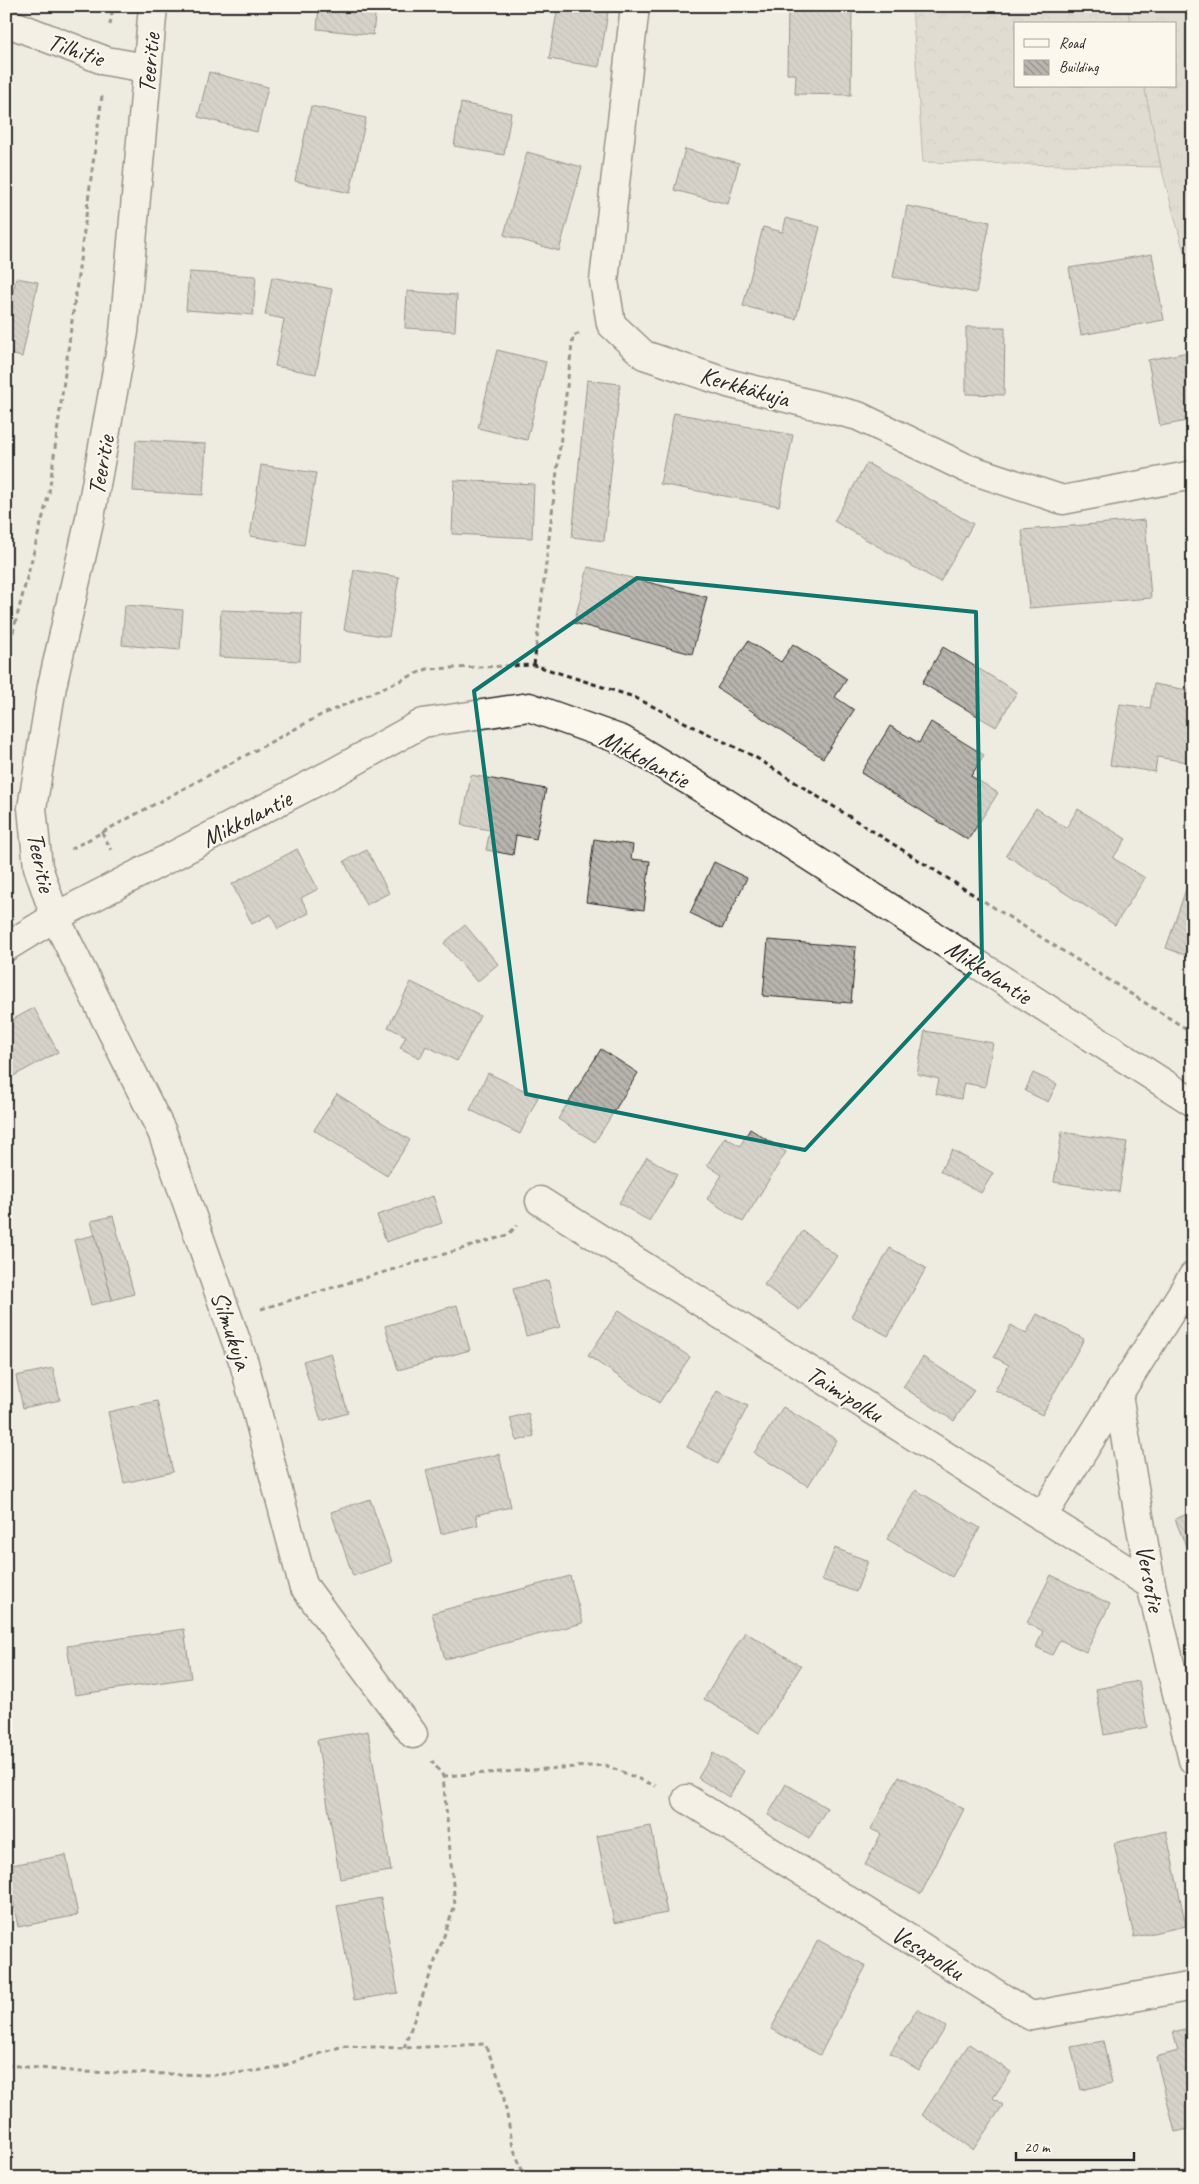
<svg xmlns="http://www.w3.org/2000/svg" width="1199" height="2184" font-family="Caveat,sans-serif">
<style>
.grass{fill:url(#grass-tufts);stroke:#7c7b76}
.forest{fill:url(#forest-crowns);stroke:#7c7b76}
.building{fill:url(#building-back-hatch);stroke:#2b2b2b}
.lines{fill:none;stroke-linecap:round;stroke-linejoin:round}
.minor-casing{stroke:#2b2b2b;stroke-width:31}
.path{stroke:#2b2b2b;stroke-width:3;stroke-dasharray:5 4;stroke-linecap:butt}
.minor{stroke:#fbf7ec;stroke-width:28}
.marked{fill:none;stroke:#0f766e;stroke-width:4;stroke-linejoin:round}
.labels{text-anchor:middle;stroke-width:4;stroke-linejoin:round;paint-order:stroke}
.street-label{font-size:25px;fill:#2b2b2b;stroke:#fbf7ec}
</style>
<defs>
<pattern id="grass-tufts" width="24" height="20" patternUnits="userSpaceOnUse" patternTransform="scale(1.25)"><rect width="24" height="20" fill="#cecbc2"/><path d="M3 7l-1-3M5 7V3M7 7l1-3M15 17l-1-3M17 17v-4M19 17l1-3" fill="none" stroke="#b1aea7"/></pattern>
<pattern id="forest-crowns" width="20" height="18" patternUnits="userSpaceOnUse" patternTransform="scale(1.25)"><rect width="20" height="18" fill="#cecbc2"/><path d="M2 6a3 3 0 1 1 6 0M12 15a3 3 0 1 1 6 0" fill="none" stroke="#b1aea7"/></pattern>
<pattern id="building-back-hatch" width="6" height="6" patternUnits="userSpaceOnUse" patternTransform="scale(1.25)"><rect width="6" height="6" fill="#b8b5ae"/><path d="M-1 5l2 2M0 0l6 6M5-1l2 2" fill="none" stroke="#96938e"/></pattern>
</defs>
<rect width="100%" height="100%" fill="#eeebe0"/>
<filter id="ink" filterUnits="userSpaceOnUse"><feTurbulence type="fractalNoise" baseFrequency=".02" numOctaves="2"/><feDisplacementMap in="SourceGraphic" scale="10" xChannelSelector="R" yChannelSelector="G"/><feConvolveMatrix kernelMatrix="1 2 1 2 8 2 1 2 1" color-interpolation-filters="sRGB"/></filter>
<g filter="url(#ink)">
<path class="grass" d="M1127,6h66v279l-32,-118 -17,-81h31v-62h-45z"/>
<path class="forest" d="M912,6h215l3,18h-115v62h129l17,81 -238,-5z"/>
<g class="building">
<path d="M319,6h57l-3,29 -56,-6z"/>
<path d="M558,6h51l-10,61 -50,-8z"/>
<path d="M788,6h64l-1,89 -56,-1 1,-20h-9z"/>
<path d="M209,72l59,15 -11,45 -59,-15z"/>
<path d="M461,103l50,10 -7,42 -50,-9z"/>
<path d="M311,106l55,12 -16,75 -55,-12z"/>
<path d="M685,149l54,14 -11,41 -54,-14z"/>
<path d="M527,152l55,15 -23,84 -55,-16z"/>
<path d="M907,206l83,16 -14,71 -83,-16z"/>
<path d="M786,218l34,9 -24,92 -53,-13 20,-79 20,5z"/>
<path d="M1152,254l12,66 -83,15 -12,-67z"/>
<path d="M189,272l67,4 -3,39 -67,-5z"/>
<path d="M272,277l60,12 -16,85 -41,-8 9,-47 -19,-4z"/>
<path d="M16,278l22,4 -16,75 -16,-4v-63l7,2z"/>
<path d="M407,291l50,4 -2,36 -50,-3z"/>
<path d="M966,327h39l-1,68 -38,-1z"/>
<path d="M497,350l49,12 -19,78 -49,-12z"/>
<path d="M1189,352l4,20v48l-33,6 -12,-66z"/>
<path d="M587,380l33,4 -16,157 -32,-4z"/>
<path d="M674,413l119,22 -14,71 -119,-22z"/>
<path d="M136,440l70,4 -3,51 -70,-4z"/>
<path d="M867,463l106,61 -33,58 -106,-61z"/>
<path d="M261,465l55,8 -12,72 -54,-9z"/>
<path d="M454,480l80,4 -2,54 -80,-4z"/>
<path d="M6,512l4,2 -4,14z"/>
<path d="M1145,520l6,78 -122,10 -7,-78z"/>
<path d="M588,567l119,30 -15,57 -118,-31z"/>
<path d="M354,570l45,7 -10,60 -45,-7z"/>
<path d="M125,605l58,5 -3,40 -58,-5z"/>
<path d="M221,610l81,3 -2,48 -81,-4z"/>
<path d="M748,641l33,21 12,-18 54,35 -12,18 19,13 -31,48 -106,-70z"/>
<path d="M943,647l74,45 -21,35 -74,-44z"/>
<path d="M1154,684l39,7v72l-36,-6 -2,15 -45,-7 10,-61 30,4z"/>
<path d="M931,722l53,33 -13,21 27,17 -30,47 -107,-67 29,-47 29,17z"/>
<path d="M471,775l75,14 -10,50 -20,-4 -3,20 -27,-5 4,-20 -28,-5z"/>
<path d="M1036,808l30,20 12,-19 48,30 -13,19 32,20 -30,47 -109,-70z"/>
<path d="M594,839l39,6 -2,14 19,2 -6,49 -58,-8z"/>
<path d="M297,849l21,40 -17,9 8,15 -31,16 -7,-15 -19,10 -20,-40z"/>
<path d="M367,850l22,43 -23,12 -22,-44z"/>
<path d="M714,862l33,16 -25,51 -32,-16z"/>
<path d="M1186,889l7,3v66l-27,-10z"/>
<path d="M465,925l33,39 -21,18 -33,-39z"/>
<path d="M768,940l88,7 -5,56 -88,-7z"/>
<path d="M411,982l69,34 -23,45 -31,-15 -6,12 -20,-10 6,-12 -18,-9z"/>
<path d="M34,1008l24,44 -52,28v-57z"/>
<path d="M925,1031l68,12 -8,44 -21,-4 -3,16 -25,-5 3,-15 -22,-5z"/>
<path d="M601,1049l37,24 -43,69 -37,-23z"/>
<path d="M488,1073l50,24 -18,37 -50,-24z"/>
<path d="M1033,1073l24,11 -9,18 -23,-11z"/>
<path d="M337,1094l73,46 -23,36 -73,-46z"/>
<path d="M750,1129l36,23 -43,70 -36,-23 15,-24 -15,-10 18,-28 15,9z"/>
<path d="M1062,1132l65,10 -8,50 -65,-10z"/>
<path d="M952,1150l41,23 -12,20 -41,-22z"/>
<path d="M647,1157l30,18 -28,46 -30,-18z"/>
<path d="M433,1196l9,27 -56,19 -9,-27z"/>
<path d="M113,1216l21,78 -22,6 -21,-79z"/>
<path d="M803,1231l34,25 -38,54 -35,-25z"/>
<path d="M95,1235l17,65 -21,5 -17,-65z"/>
<path d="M890,1248l36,20 -38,68 -37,-20z"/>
<path d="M548,1280l12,47 -34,9 -13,-47z"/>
<path d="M457,1305l13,45 -72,20 -13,-44z"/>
<path d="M619,1310l71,47 -31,46 -71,-47z"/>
<path d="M1037,1314l47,25 -42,76 -47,-25 14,-25 -15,-8 17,-32 15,9z"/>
<path d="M331,1353l17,60 -27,8 -18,-60z"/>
<path d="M923,1357l51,33 -20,31 -51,-34z"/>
<path d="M53,1368l7,32 -37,8 -7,-32z"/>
<path d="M717,1391l31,15 -30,58 -31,-17z"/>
<path d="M157,1401l16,71 -49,11 -16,-71z"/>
<path d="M783,1407l54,33 -29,46 -54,-33z"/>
<path d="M528,1413l6,23 -17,5 -7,-23z"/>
<path d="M499,1454l12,53 -35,8 2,10 -37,9 -15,-64z"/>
<path d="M916,1490l64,38 -28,49 -65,-38z"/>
<path d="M370,1499l22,63 -39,14 -22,-64z"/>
<path d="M1193,1512v52l-18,-45z"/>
<path d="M835,1548l33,13 -12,31 -34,-12z"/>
<path d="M1051,1575l59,29 -24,48 -26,-12 -8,15 -16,-8 7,-16 -16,-8z"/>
<path d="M570,1576l13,47 -138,36 -13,-46z"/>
<path d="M184,1629l7,49 -116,17 -8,-49z"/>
<path d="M745,1632l56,34 -42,67 -55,-34z"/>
<path d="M1139,1681l8,46 -43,8 -8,-46z"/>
<path d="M368,1731l23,140 -51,8 -23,-139z"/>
<path d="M713,1753l31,18 -15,26 -31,-19z"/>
<path d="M899,1776l65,33 -43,85 -56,-29 16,-31 -10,-5z"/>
<path d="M786,1784l41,24 -18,31 -41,-24z"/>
<path d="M651,1826l16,87 -53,10 -17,-87z"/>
<path d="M1166,1831l20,95 -52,11 -20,-94z"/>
<path d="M66,1855l12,60 -60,12 -12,-61z"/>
<path d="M381,1898l17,95 -44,7 -17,-94z"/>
<path d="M818,1940l48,26 -46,89 -49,-26z"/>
<path d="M917,2009l29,18 -27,43 -29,-17z"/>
<path d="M1193,2027v101l-18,4 -19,-75 22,-6 -5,-19z"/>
<path d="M1103,2041l9,42 -31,7 -10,-43z"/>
<path d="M969,2044l42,28 -18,26 10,7 -30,45 -51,-35z"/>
</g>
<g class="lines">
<defs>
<g id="minor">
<path d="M153,6l-29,326 -35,191 -37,163 -20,122 6,59 17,50 107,215 82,231 59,222 110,149"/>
<path d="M635,6l-31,275 7,43 33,31 87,29 127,32 108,52 97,32 130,-25"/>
<path d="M6,22l100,39 41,7"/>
<path d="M6,947l49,-30 280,-145 88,-49 106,-16 93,33 104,63 467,299"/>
<path d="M540,1201l611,384"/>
<path d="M1193,1276l-75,119 33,190 42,175"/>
<path d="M1042,1517l76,-122"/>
<path d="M687,1799l344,217 162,-30"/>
</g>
</defs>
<use href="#minor" class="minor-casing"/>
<g class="path">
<path d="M110,25l3,-19"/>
<path d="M6,659l43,-166 53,-397"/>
<path d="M534,665l39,-329 7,-3"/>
<path d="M102,832l9,18"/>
<path d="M71,849l250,-134 106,-46 107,-4 100,32 121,60 438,276"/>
<path d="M261,1309l247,-74 9,-10"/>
<path d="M443,1776l162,-11 51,21"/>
<path d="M404,2048l51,-143 -12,-129 -11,-15"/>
<path d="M6,2065l75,7 134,3 58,-6 70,-23 61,2 81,-4 16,39 12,64 12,31"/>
</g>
<use href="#minor" class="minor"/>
</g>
</g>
<path d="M0 0H1199V2184H0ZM637,578l339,34 6,348 -177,190 -279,-56 -52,-403z" fill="#eeebe0" fill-opacity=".55" fill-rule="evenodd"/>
<path class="marked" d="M637,578l339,34 6,348 -177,190 -279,-56 -52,-403z"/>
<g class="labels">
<g class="street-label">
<text transform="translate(76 49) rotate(19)" y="9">Tilhitie</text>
<text transform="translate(148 63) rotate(-85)" y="9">Teeritie</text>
<text transform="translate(745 386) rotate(16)" y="9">Kerkkäkuja</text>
<text transform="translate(100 465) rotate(-80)" y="9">Teeritie</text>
<text transform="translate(645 758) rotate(28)" y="9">Mikkolantie</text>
<text transform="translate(246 818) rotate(-27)" y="9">Mikkolantie</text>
<text transform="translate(42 862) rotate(78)" y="9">Teeritie</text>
<text transform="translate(989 971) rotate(33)" y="9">Mikkolantie</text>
<text transform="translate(232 1330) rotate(71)" y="9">Silmukuja</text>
<text transform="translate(845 1393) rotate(32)" y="9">Taimipolku</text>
<text transform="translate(1151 1578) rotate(79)" y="9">Versotie</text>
<text transform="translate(928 1952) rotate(32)" y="9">Vesapolku</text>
</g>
</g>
<rect width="1199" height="2184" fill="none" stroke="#fbf7ec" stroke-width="25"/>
<rect x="12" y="12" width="1174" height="2159" fill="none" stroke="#2b2b2b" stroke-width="2" filter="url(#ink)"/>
<rect x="1014" y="22" width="162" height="65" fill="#fbf7ec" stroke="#a8a59f"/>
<rect x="1024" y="39" width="25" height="8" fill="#fbf7ec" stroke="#a8a59f"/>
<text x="1059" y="48" font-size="15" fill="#2b2b2b">Road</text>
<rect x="1024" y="60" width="25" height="15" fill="url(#building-back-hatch)" stroke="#a8a59f"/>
<text x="1059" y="72" font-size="15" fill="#2b2b2b">Building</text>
<path d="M1016 2152v8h118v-8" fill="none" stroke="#2b2b2b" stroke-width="2.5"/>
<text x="1024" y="2152" font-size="15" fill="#2b2b2b" stroke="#fbf7ec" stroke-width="4" paint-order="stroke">20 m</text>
</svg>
